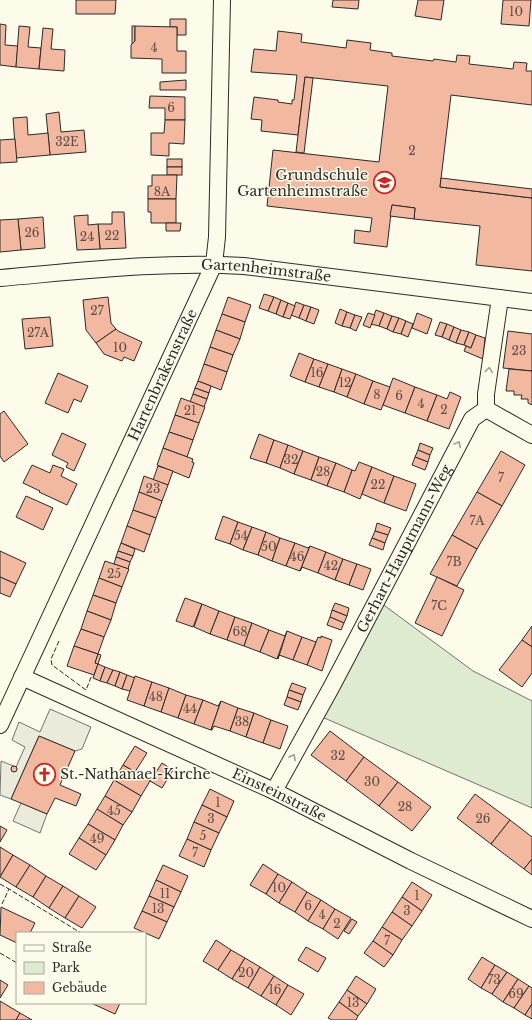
<svg xmlns="http://www.w3.org/2000/svg" width="532" height="1020" font-family="'Libre Baskerville',serif">
<style>
.green{fill:#deebd1;stroke:#74746e}
.parking{fill:#eceadb;stroke:#74746e}
.building{fill:#f2b8a0;stroke:#2b2b2b}
.lines{fill:none;stroke-linecap:round;stroke-linejoin:round}
.street-casing{stroke:#2b2b2b;stroke-width:18}
.street{stroke:#fdfbea;stroke-width:16}
.fence{stroke:#2b2b2b;stroke-width:1;stroke-dasharray:5 2;stroke-linecap:butt}
.oneway{stroke:#9e9d94}
.labels{text-anchor:middle;stroke-width:3;stroke-linejoin:round;paint-order:stroke}
.number-label{font-size:12px;fill:#5d4e48}
.poi-label{font-size:14px;fill:#2b2b2b;stroke:#fdfbea;text-anchor:end}
.street-label{font-size:14px;fill:#2b2b2b;stroke:#fdfbea}
</style>
<rect width="100%" height="100%" fill="#fdfbea"/>
<path class="green" d="M381,603l92,68 59,30v107l-210,-91z"/>
<g class="parking">
<path d="M50,709l41,18 -9,22 -7,2 -36,-15 -28,63 -11,-4 1,-34 15,6 9,-20 -13,-7 7,-18 21,10z"/>
<path d="M21,803l26,11 -7,19 -27,-12z"/>
</g>
<g class="building">
<path d="M76,0h40l-1,14h-39z"/>
<path d="M333,0h26l-1,9 -26,-2z"/>
<path d="M418,0h26l-3,20 -26,-4z"/>
<path d="M503,0h28l-2,26 -28,-2z"/>
<path d="M170,19h16v16h-9v-8h-7z"/>
<path d="M0,24l6,1 -1,20 13,1 -2,21 -16,-2z"/>
<path d="M19,26l11,1 -2,20 13,1 -2,21 -23,-2z"/>
<path d="M132,26h3v15l-3,4z"/>
<path d="M135,26l42,1v24h9v22h-24v-14l-31,-1v-13l4,-4z"/>
<path d="M43,28l10,1 -2,20 14,1 -1,21 -25,-2z"/>
<path d="M278,31l24,3 -1,8 45,6 1,-8 24,3 -1,7 22,3v3l41,5 1,-2 22,3 1,-7 13,1 -1,8 44,5 1,-7 13,1 -1,8h6v34l-81,-10 -11,92 92,11v73l-56,-6 4,-39 -66,-7 1,-11 -23,-3 -5,42 -33,-4 1,-13 15,2 2,-14 -105,-12 6,-56 106,12 9,-76 -83,-9 -7,58 -37,-4 1,-11 -11,-1 3,-22 24,3v2l14,2v-4h2l3,-25 -46,-3 3,-23 22,2z"/>
<path d="M305,77l8,1 -9,75 -8,-1z"/>
<path d="M186,80v10h-26v-8z"/>
<path d="M150,96l35,1v23h-20v-12h-16z"/>
<path d="M59,112l2,20 23,-2 2,22 -36,3 -4,-41z"/>
<path d="M27,117l1,18 20,-2 2,22 -34,3 -3,-40z"/>
<path d="M165,120h20l-1,24 -15,-1v13l-18,-1v-22h13z"/>
<path d="M15,139l2,23 -17,1v-23z"/>
<rect x="167" y="159" width="15" height="8"/>
<rect x="167" y="167" width="15" height="8"/>
<path d="M152,175h25l-1,24h-28v-13h4z"/>
<path d="M441,178l91,11v9l-92,-11z"/>
<path d="M148,199h28v24h-25v-11h-3z"/>
<path d="M392,205l23,3 -1,11 -24,-3z"/>
<path d="M112,212h12l2,36 -26,1 -2,-25h14z"/>
<path d="M88,215v10l10,-1 2,25 -23,1 -3,-34z"/>
<path d="M43,217l2,31 -24,2 -3,-31z"/>
<path d="M18,219l3,31 -21,2v-32z"/>
<path d="M166,223h15l-1,8h-14z"/>
<path d="M264,294l10,3 -6,14 -9,-3z"/>
<path d="M108,297l3,26 5,6 -20,14 -10,-13 -3,-30z"/>
<path d="M228,297l23,8 -6,17 -23,-8z"/>
<path d="M274,297l7,3 -5,14 -8,-3z"/>
<path d="M281,300l7,3 -5,14 -7,-3z"/>
<path d="M296,302l8,3 -5,13 -8,-3z"/>
<path d="M288,303l7,3 -5,13 -7,-2z"/>
<path d="M304,305l7,2 -5,14 -7,-3z"/>
<path d="M311,307l8,3 -5,14 -8,-3z"/>
<path d="M340,309l7,3 -5,14 -7,-3z"/>
<path d="M376,310l8,3 -5,13 -8,-2z"/>
<path d="M347,312l8,3 -5,13 -8,-2z"/>
<path d="M368,313l7,2 -5,13 -7,-3z"/>
<path d="M384,313l8,3 -5,13 -8,-3z"/>
<path d="M417,313l15,6 -5,15 -15,-6z"/>
<path d="M222,314l23,8 -5,17 -24,-9z"/>
<path d="M355,315l7,2 -6,14 -6,-3z"/>
<path d="M392,316l7,2 -6,14 -6,-3z"/>
<path d="M50,317l3,29 -28,3 -3,-30z"/>
<path d="M399,318l7,3 -5,13 -8,-2z"/>
<path d="M406,321l7,3 -5,13 -7,-3z"/>
<path d="M440,322l7,2 -5,13 -7,-2z"/>
<path d="M447,324l7,3 -5,13 -7,-3z"/>
<path d="M454,327l7,3 -5,13 -7,-3z"/>
<path d="M116,329l2,2 24,11 -8,19 -10,-4 -2,4 -18,-7 -8,-11z"/>
<path d="M216,330l24,9 -7,16 -23,-8z"/>
<path d="M461,330l8,2 -5,13 -8,-2z"/>
<path d="M508,331l24,3v37l-29,-3z"/>
<path d="M469,332l7,3 -5,13 -7,-3z"/>
<path d="M476,335l9,3 -2,21 -19,-8 2,-5 5,2z"/>
<path d="M210,347l23,8 -6,17 -23,-8z"/>
<path d="M299,353l15,6 -9,23 -15,-6z"/>
<path d="M314,359l14,5 -9,23 -14,-5z"/>
<path d="M204,364l23,8 -6,18 -23,-9z"/>
<path d="M328,364l14,5 -8,23 -15,-5z"/>
<path d="M342,369l14,5 -9,23 -13,-5z"/>
<path d="M509,369l23,2v34l-4,-2v-4h-7l1,-4h-8v-4h-8z"/>
<path d="M58,373l30,13 -7,16 -7,-3 -6,14 -23,-10z"/>
<path d="M356,374l17,7 -9,23 -17,-7z"/>
<path d="M393,378l22,9 -10,26 -22,-8z"/>
<path d="M198,381l13,5 -2,7 -14,-5z"/>
<path d="M373,381l17,6 -9,23 -17,-6z"/>
<path d="M415,387l22,8 -10,26 -22,-8z"/>
<path d="M195,388l14,5 -2,6 -14,-5z"/>
<path d="M450,392l11,5 -12,32 -22,-8 10,-26 10,4z"/>
<path d="M193,394l14,5 -3,8 -14,-5z"/>
<path d="M181,398l24,9 -6,16 -24,-8z"/>
<path d="M4,411l24,33 -24,18 -4,-6v-42z"/>
<path d="M175,415l24,8 -6,17 -24,-8z"/>
<path d="M169,432l24,8 -6,17 -24,-9z"/>
<path d="M62,433l24,11 -12,27 -8,-4 2,-4 -16,-8z"/>
<path d="M259,434l15,6 -8,23 -16,-5z"/>
<path d="M274,440l14,5 -8,23 -14,-5z"/>
<path d="M420,443l13,5 -3,7 -12,-5z"/>
<path d="M288,445l15,6 -9,23 -14,-6z"/>
<path d="M163,448l30,11 -1,3 2,1 -5,15 -32,-13z"/>
<path d="M418,450l12,5 -2,7 -13,-5z"/>
<path d="M303,451l16,6 -8,23 -17,-6z"/>
<path d="M501,451l24,14 -23,41 -25,-14z"/>
<path d="M319,457l17,6 -9,23 -16,-6z"/>
<path d="M415,457l13,5 -3,8 -13,-5z"/>
<path d="M359,462l13,5 -12,32 -16,-7 8,-22 3,1z"/>
<path d="M336,463l16,7 -8,22 -17,-6z"/>
<path d="M32,465l18,8 3,-8 11,4 -3,7 16,8 -10,21 -28,-13 1,-1 -17,-8z"/>
<path d="M158,466l15,5 -5,14 -15,-5z"/>
<path d="M372,467l22,9 -10,27 -22,-9z"/>
<path d="M144,476l24,9 -6,16 -23,-9z"/>
<path d="M394,476l22,8 -10,27 -22,-8z"/>
<path d="M139,492l23,9 -6,17 -23,-8z"/>
<path d="M477,492l25,14 -25,43 -25,-14z"/>
<path d="M26,496l27,12 -10,22 -27,-13z"/>
<path d="M133,510l23,8 -6,17 -23,-9z"/>
<path d="M223,516l15,6 -8,22 -15,-5z"/>
<path d="M238,522l14,5 -9,23 -13,-6z"/>
<path d="M377,523l14,5 -3,7 -13,-4z"/>
<path d="M127,526l23,9 -6,17 -23,-9z"/>
<path d="M252,527l14,5 -8,23 -15,-5z"/>
<path d="M375,531l13,4 -3,8 -13,-5z"/>
<path d="M266,532l14,6 -8,23 -14,-6z"/>
<path d="M452,535l25,14 -20,37 -27,-12z"/>
<path d="M280,538l15,5 -9,23 -14,-5z"/>
<path d="M372,538l13,5 -2,7 -14,-5z"/>
<path d="M121,543l14,6 -2,7 -15,-5z"/>
<path d="M295,543l13,5 2,-2 -10,25 -14,-5z"/>
<path d="M310,546l16,6 -8,21 -16,-6 -2,4z"/>
<path d="M0,551l26,12 -10,21 -16,-7z"/>
<path d="M118,551l15,5 -3,6 -14,-5z"/>
<path d="M326,552l17,7 -8,21 -17,-7z"/>
<path d="M116,557l14,5 -2,7 -14,-5z"/>
<path d="M343,559l14,5 -8,21 -14,-5z"/>
<path d="M105,561l24,8 -7,18 -23,-9z"/>
<path d="M357,564l14,5 -8,21 -14,-5z"/>
<path d="M0,577l16,7 -6,13 -10,-4z"/>
<path d="M437,577l27,13 -22,46 -27,-13z"/>
<path d="M99,578l23,9 -6,16 -23,-8z"/>
<path d="M93,595l23,8 -5,17 -24,-9z"/>
<path d="M185,598l17,6 -9,23 -17,-6z"/>
<path d="M335,603l14,5 -2,8 -15,-6z"/>
<path d="M202,604l17,7 -9,23 -16,-7z"/>
<path d="M332,610l15,6 -3,7 -14,-6z"/>
<path d="M87,611l24,9 -7,17 -23,-8z"/>
<path d="M219,611l16,6 -8,23 -17,-6z"/>
<path d="M235,617l17,6 -8,23 -17,-6z"/>
<path d="M330,617l14,6 -3,7 -14,-5z"/>
<path d="M252,623l17,7 -9,22 -16,-6z"/>
<path d="M532,626v21l-10,-7z"/>
<path d="M81,629l23,8 -6,17 -24,-8z"/>
<path d="M269,630l16,6 2,-5 -10,28 -17,-7z"/>
<path d="M287,631l15,6 -9,23 -14,-5 -1,4z"/>
<path d="M321,636l11,4 -10,31 -15,-6 11,-28 3,1z"/>
<path d="M302,637l14,5 -9,23 -14,-5z"/>
<path d="M522,640l10,7v26l-10,14 -23,-17z"/>
<path d="M74,646l24,8 -3,9 3,1 -4,11 -27,-9z"/>
<path d="M98,654l3,1 -3,9 -3,-1z"/>
<path d="M98,664l7,3 -5,14 -7,-3z"/>
<path d="M105,667l8,3 -6,13 -7,-2z"/>
<path d="M113,670l7,2 -5,14 -8,-3z"/>
<path d="M120,672l7,3 -5,14 -7,-3z"/>
<path d="M127,675l8,3 -5,13 -8,-2z"/>
<path d="M135,676l17,6 -8,24 -17,-6z"/>
<path d="M152,682l17,6 -8,24 -17,-6z"/>
<path d="M292,683l14,5 -3,7 -14,-5z"/>
<path d="M169,688l17,7 -8,23 -17,-6z"/>
<path d="M289,690l14,5 -2,7 -14,-5z"/>
<path d="M186,695l17,5 -9,24 -16,-6z"/>
<path d="M287,697l14,5 -3,8 -14,-5z"/>
<path d="M203,700l15,6 3,-5 -10,29 -17,-6z"/>
<path d="M221,701l17,7 -8,23 -16,-5 -2,4h-1z"/>
<path d="M238,708l16,5 -8,24 -16,-6z"/>
<path d="M254,713l17,7 -8,23 -17,-6z"/>
<path d="M271,720l17,6 -8,23 -17,-6z"/>
<path d="M330,731l34,26 -18,24 -35,-26z"/>
<path d="M39,736l36,15 -15,34 21,9 -5,12 -21,-8 -8,16 -36,-15z"/>
<path d="M135,746l12,7 -12,19 -12,-7z"/>
<path d="M364,757l34,25 -19,24 -33,-25z"/>
<path d="M162,763l11,7 -11,18 -12,-7z"/>
<path d="M123,765l27,16 -9,15 -27,-16z"/>
<circle cx="14" cy="769" r="3"/>
<path d="M114,780l27,16 -9,16 -27,-16z"/>
<path d="M398,782l33,25 -19,24 -33,-25z"/>
<path d="M210,789l24,12 -7,16 -25,-12z"/>
<path d="M475,794l35,26 -19,24 -34,-26z"/>
<path d="M105,796l27,16 -9,13 -26,-16z"/>
<path d="M202,805l25,12 -8,16 -25,-11z"/>
<path d="M97,809l26,16 -8,15 -27,-16z"/>
<path d="M510,820l22,17v22l-8,10 -33,-25z"/>
<path d="M194,822l25,11 -8,17 -24,-11z"/>
<path d="M88,824l27,16 -9,15 -27,-17z"/>
<path d="M0,826l7,4 -7,12z"/>
<path d="M79,838l27,17 -10,15 -27,-16z"/>
<path d="M187,839l24,11 -7,17 -25,-11z"/>
<path d="M0,847l13,8 -13,22z"/>
<path d="M13,855l17,10 -14,22 -16,-10z"/>
<path d="M532,859v16l-8,-6z"/>
<path d="M263,864l15,10 -12,20 -16,-9z"/>
<path d="M30,865l16,11 -13,21 -17,-10z"/>
<path d="M163,865l25,11 -7,16 -25,-12z"/>
<path d="M278,874l14,8 -13,21 -13,-9z"/>
<path d="M46,876l17,10 -14,22 -16,-11z"/>
<path d="M156,880l25,12 -7,15 -25,-11z"/>
<path d="M292,882l15,10 -12,20 -16,-9z"/>
<path d="M412,882l20,13 -10,16 -20,-14z"/>
<path d="M63,886l16,10 -14,22 -16,-10z"/>
<path d="M307,892l14,8 -13,21 -13,-9z"/>
<path d="M79,896l17,11 -14,21 -17,-10z"/>
<path d="M149,896l25,11 -7,15 -25,-11z"/>
<path d="M402,897l20,14 -10,15 -20,-14z"/>
<path d="M321,900l14,9 -12,20 -15,-8z"/>
<path d="M1,907l34,16 -5,10h-13v10l-17,-8z"/>
<path d="M335,909l16,9 -13,21 -15,-10z"/>
<path d="M142,911l25,11 -8,17 -25,-11z"/>
<path d="M392,912l20,14 -10,14 -20,-13z"/>
<path d="M352,919l5,3 -8,12 -5,-3z"/>
<path d="M382,927l20,13 -9,15 -20,-14z"/>
<path d="M216,940l15,10 -13,20 -15,-9z"/>
<path d="M373,941l20,14 -9,12 -20,-14z"/>
<path d="M306,947l20,11 -8,14 -20,-12z"/>
<path d="M231,950l14,8 -13,21 -14,-9z"/>
<path d="M482,957l13,8 -14,23 -13,-9z"/>
<path d="M245,958l15,9 -12,21 -16,-9z"/>
<path d="M495,965l12,7 -15,22 -11,-6z"/>
<path d="M260,967l14,9 -13,20 -13,-8z"/>
<path d="M507,972l11,7 -15,23 -11,-8z"/>
<path d="M274,976l14,9 -12,20 -15,-9z"/>
<path d="M356,976l20,13 -9,15 -20,-14z"/>
<path d="M518,979l11,7 -15,22 -11,-6z"/>
<path d="M0,980l8,5 -8,13z"/>
<path d="M288,985l16,9 -13,21 -15,-10z"/>
<path d="M529,986l3,2v16l-7,11 -11,-7z"/>
<path d="M347,990l20,14 -9,12 -19,-14z"/>
<path d="M0,1001l20,12 -4,7h-16z"/>
<path d="M339,1002l19,14 -2,4h-24l-4,-2z"/>
<path d="M91,1003h29l-5,11z"/>
<path d="M532,1004v15l-7,-4z"/>
<path d="M20,1013l12,7h-16z"/>
</g>
<g class="lines">
<defs>
<g id="street">
<path id="s1" d="M0,278c81,-7 163,-17 244,-12l288,36"/>
<path d="M486,409v-15l14,-96"/>
<path d="M486,409l46,26"/>
<path id="s2" d="M22,677l252,114 137,70 121,58"/>
<path id="s3" d="M0,725l214,-461 3,-27 5,-237"/>
<path id="s4" d="M274,791l58,-105 140,-267 14,-10"/>
</g>
</defs>
<use href="#street" class="street-casing"/>
<use href="#street" class="street"/>
<g class="fence">
<path d="M59,641l-8,18 1,6 34,25 6,-15"/>
<path d="M0,884l9,5"/>
<path d="M2,904l7,-15 72,44"/>
<path d="M0,953l17,10"/>
</g>
</g>
<defs><path id="oneway-chevron" d="M-2-3.5L2.5 0L-2 3.5" fill="none" stroke-width="1.6" stroke-linecap="round" stroke-linejoin="round"/></defs>
<g class="oneway">
<use href="#oneway-chevron" transform="translate(489 370) rotate(-82)"/>
<use href="#oneway-chevron" transform="translate(458 444) rotate(-62)"/>
<use href="#oneway-chevron" transform="translate(293 757) rotate(-61)"/>
</g>
<defs>
<symbol id="school-ring" viewBox="-11 -11 22 22"><circle r="9.5" fill="#fdfbea" stroke="#c62828" stroke-width="1.5"/><path d="M0-5L7-2L0 1L-7-2ZM-4 1L0 2.5L4 1V4Q0 6-4 4Z" fill="#c62828"/></symbol>
<symbol id="church-ring" viewBox="-11 -11 22 22"><circle r="9.5" fill="#fdfbea" stroke="#c62828" stroke-width="1.5"/><path d="M-1.2-6h2.4v3.5h3.3v2.4h-3.3V6h-2.4V-.1h-3.3v-2.4h3.3Z" fill="#c62828"/></symbol>
</defs>
<g fill-rule="evenodd">
<use href="#school-ring" x="372" y="170" width="25" height="25"/>
<use href="#church-ring" x="32" y="762" width="25" height="25"/>
</g>
<g class="labels">
<g class="number-label">
<text x="516" y="16">10</text>
<text x="154" y="52">4</text>
<text x="171" y="112">6</text>
<text x="67" y="146">32E</text>
<text x="412" y="155">2</text>
<text x="162" y="196">8A</text>
<text x="32" y="237">26</text>
<text x="112" y="240">22</text>
<text x="87" y="241">24</text>
<text x="97" y="315">27</text>
<text x="38" y="337">27A</text>
<text x="120" y="352">10</text>
<text x="519" y="355">23</text>
<text x="317" y="377">16</text>
<text x="345" y="387">12</text>
<text x="377" y="399">8</text>
<text x="399" y="400">6</text>
<text x="421" y="408">4</text>
<text x="444" y="414">2</text>
<text x="190" y="415">21</text>
<text x="291" y="464">32</text>
<text x="323" y="476">28</text>
<text x="501" y="482">7</text>
<text x="378" y="489">22</text>
<text x="153" y="493">23</text>
<text x="477" y="525">7A</text>
<text x="241" y="540">54</text>
<text x="269" y="551">50</text>
<text x="297" y="561">46</text>
<text x="454" y="566">7B</text>
<text x="331" y="570">42</text>
<text x="114" y="578">25</text>
<text x="439" y="610">7C</text>
<text x="240" y="636">68</text>
<text x="156" y="701">48</text>
<text x="190" y="713">44</text>
<text x="242" y="726">38</text>
<text x="338" y="760">32</text>
<text x="372" y="786">30</text>
<text x="218" y="807">1</text>
<text x="405" y="811">28</text>
<text x="114" y="815">45</text>
<text x="211" y="823">3</text>
<text x="483" y="823">26</text>
<text x="203" y="840">5</text>
<text x="97" y="843">49</text>
<text x="195" y="857">7</text>
<text x="279" y="892">10</text>
<text x="165" y="898">11</text>
<text x="417" y="900">1</text>
<text x="308" y="910">6</text>
<text x="158" y="913">13</text>
<text x="407" y="915">3</text>
<text x="322" y="919">4</text>
<text x="337" y="928">2</text>
<text x="387" y="945">7</text>
<text x="246" y="977">20</text>
<text x="494" y="984">73</text>
<text x="275" y="994">16</text>
<text x="516" y="998">69</text>
<text x="353" y="1007">13</text>
</g>
<g class="poi-label">
<text x="368" y="180">Grundschule<tspan x="368" dy="16">Gartenheimstraße</tspan></text>
<text x="60" y="779" text-anchor="start">St.-Nathanael-Kirche</text>
</g>
<g class="street-label">
<text dy="5" stroke="none"><textPath href="#s1" startOffset="267">Gartenheimstraße</textPath></text>
<text dy="5" stroke="none"><textPath href="#s3" startOffset="386">Hartenbrakenstraße</textPath></text>
<text dy="5" stroke="none"><textPath href="#s4" startOffset="275">Gerhart-Hauptmann-Weg</textPath></text>
<text dy="5" stroke="none"><textPath href="#s2" startOffset="283">Einsteinstraße</textPath></text>
</g>
</g>
<rect x="16" y="932" width="130" height="72" fill="#fdfbea" stroke="#a9a89e"/>
<rect x="24" y="945" width="20" height="6" fill="#fdfbea" stroke="#a9a89e"/>
<text x="52" y="952" font-size="12" fill="#2b2b2b">Straße</text>
<rect x="24" y="962" width="20" height="12" fill="#deebd1" stroke="#a9a89e"/>
<text x="52" y="972" font-size="12" fill="#2b2b2b">Park</text>
<rect x="24" y="982" width="20" height="12" fill="#f2b8a0" stroke="#a9a89e"/>
<text x="52" y="992" font-size="12" fill="#2b2b2b">Gebäude</text>
</svg>
